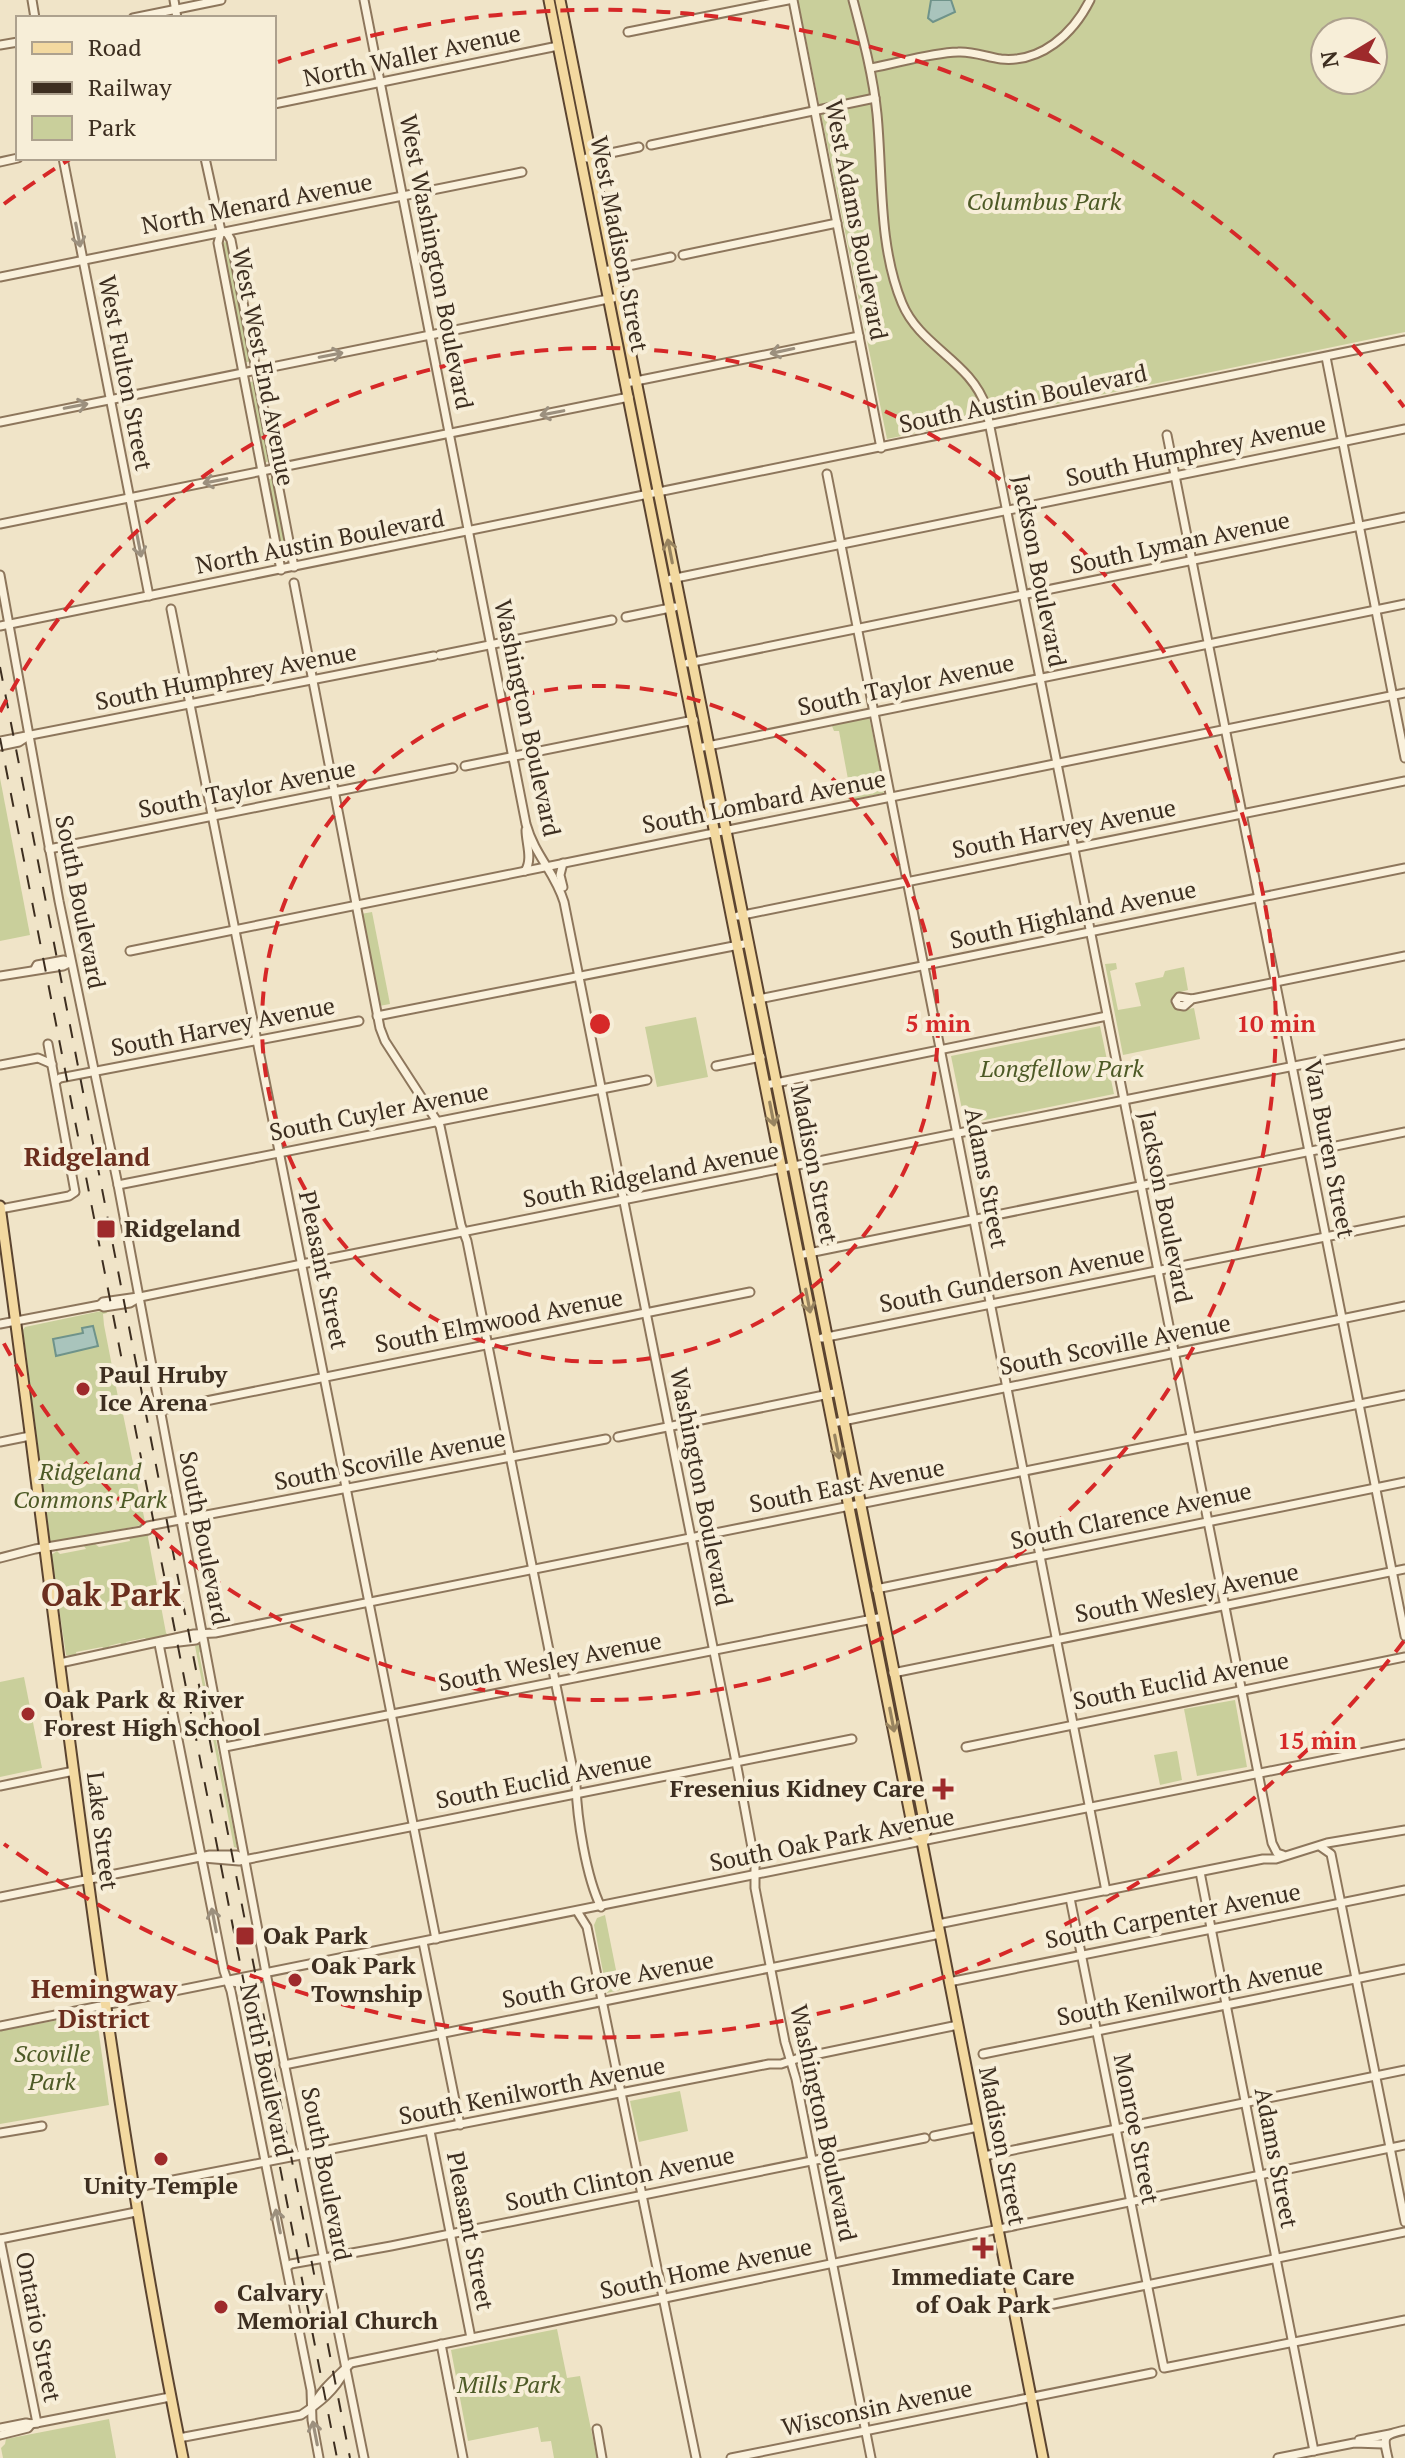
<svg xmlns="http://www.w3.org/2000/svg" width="1405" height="2458" font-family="'PT Serif',serif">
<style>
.green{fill:#c9cf9b;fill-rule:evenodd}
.water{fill:#a9c4bc;stroke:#6f938a;stroke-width:2}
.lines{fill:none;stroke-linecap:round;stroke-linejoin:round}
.minor-casing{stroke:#8d765c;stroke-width:11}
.major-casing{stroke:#5b4430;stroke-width:13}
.minor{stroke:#faf1dc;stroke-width:7}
.major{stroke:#f3d9a0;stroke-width:9}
.rail{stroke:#3d2e20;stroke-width:2;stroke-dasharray:14 14;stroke-linecap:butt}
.oneway{stroke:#9c907e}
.oneway2{stroke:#988460}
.ring{fill:none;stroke:#d62828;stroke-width:4;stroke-dasharray:14 10}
.poi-dot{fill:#9e2a2b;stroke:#f7eed8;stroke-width:3}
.labels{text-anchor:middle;stroke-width:8;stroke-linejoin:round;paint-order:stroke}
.street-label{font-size:24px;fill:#3d2e20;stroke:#f7eed8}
.park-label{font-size:24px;font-style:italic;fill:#4d5a26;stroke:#f7eed8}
.poi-label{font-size:24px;font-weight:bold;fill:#3d2e20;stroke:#f7eed8;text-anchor:start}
.neighbourhood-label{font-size:26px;font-weight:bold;fill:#6b2e1e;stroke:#f7eed8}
.district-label{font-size:32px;font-weight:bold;fill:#6b2e1e;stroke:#f7eed8}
.centre{fill:#d62828;stroke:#f7eed8;stroke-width:4}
.ring-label{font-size:24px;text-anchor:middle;font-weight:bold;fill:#d62828;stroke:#f7eed8;stroke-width:8;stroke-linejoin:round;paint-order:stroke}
</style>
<rect width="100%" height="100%" fill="#f0e4c8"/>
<g class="green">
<path d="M798,0h607v332l-518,107zM1325,32h48v48h-48z"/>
<path d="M227,242l24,119 -8,2 -23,-120z"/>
<path d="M254,381l16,80 -7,2 -16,-80z"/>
<path d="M273,478l16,80 -7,2 -16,-80z"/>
<path d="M869,717l16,74 -2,2 -34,8 -4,-9 5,-2 -11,-59h-5l-2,-5z"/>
<path d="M0,778l30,157 -30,6z"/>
<path d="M372,912l18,92 -11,2 -18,-92z"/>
<path d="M1116,963l1,6 -7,2 8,39 23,-4 -6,-23 28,-6 2,-6 19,-4 4,23 -11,3 -3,12 8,5 12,-2 6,31 -77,16 -18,-91z"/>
<path d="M696,1017l12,60 -51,10 -12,-60z"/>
<path d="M1100,1026l14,68 -149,30 -14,-68z"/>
<path d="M106,1310l1,3 -4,1 1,11 14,72 3,9 4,2 -3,1 23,113 2,2 -94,19 -3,-2 -27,-211 2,-3z"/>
<path d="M149,1533l-1,4 18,96 3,3 -20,6 -4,-4 -19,4 2,4h-4l-4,-3 -11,3 2,3 -5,1 -4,-3 -26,5 1,4 -11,-1 -15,-100 6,-4 3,3 26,-5 -2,-3 11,-2 4,3 31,-6 -1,-4z"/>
<path d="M199,1645l2,5 -2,3 38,195 -3,-1 -39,-201z"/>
<path d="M24,1677l18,91 -42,9v-95z"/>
<path d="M1235,1700l12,67 -50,9 -13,-67z"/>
<path d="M1177,1751l5,29 -22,5 -6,-30z"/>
<path d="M605,1915l15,75 -13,3 -13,-68 3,-7z"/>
<path d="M96,2013l13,92 -109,19v-93z"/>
<path d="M680,2091l8,40 -49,11 -9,-41z"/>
<path d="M557,2329l10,49 13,-2 17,82h-43l-3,-17 -10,1 -3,-15 -70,14 -17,-91z"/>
<path d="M109,2419l7,39h-113l-2,-10 4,-4 1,-5z"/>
</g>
<g class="water">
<path d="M931,0h20l4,12 -22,10 -5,-4z"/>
<path d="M93,1326l5,20 -42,10 -3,-17 30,-6 -1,-5z"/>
</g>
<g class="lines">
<defs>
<g id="minor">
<path d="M32,0l3,18"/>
<path d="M174,0l3,18"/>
<path d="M364,0l162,824c9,32 29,48 38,78l174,870 17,92v24l30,154 11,37 75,379"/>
<path d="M793,0l88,448"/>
<path d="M853,0c10,38 20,75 24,114 6,62 1,131 25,189 18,44 69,58 84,104l286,1436 5,10 6,2"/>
<path d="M133,18l88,-18"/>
<path d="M628,32l160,-32"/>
<path d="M0,45l18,-3"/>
<path d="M871,68c28,-5 58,-15 87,-16 14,-1 29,5 43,7 40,4 72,-25 89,-59"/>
<path d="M274,104l284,-58"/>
<path d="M651,145l224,-47"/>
<path d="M63,158l86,438"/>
<path d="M205,158l16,73 -3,12 63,327"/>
<path d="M587,158l52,-11"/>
<path d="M0,162l18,-4"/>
<path d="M222,232l5,1 4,7 63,327"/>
<path d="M683,255l154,-32"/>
<path d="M604,271l67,-14"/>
<path d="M0,277l522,-105"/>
<path d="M1326,357l79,401"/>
<path d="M626,383l233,-47"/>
<path d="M0,422l613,-124"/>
<path d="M1167,435l238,1201"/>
<path d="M827,474l279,1417"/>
<path d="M0,524l629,-127"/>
<path d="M0,575l59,326 59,284 148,788 98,485"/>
<path d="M671,579l734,-150"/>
<path d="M294,583l86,445 5,13 55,85 21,99 6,16 109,544c1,33 10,92 25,122"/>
<path d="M171,609l265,1330"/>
<path d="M626,617l49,-10"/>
<path d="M0,626l1405,-286"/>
<path d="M440,655l172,-35"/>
<path d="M688,663l717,-146"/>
<path d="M0,741l434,-85"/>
<path d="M0,746l19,-4 6,-4"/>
<path d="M698,748l707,-144"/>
<path d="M465,766l229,-46"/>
<path d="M49,849l404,-81"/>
<path d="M525,871c8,-12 1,-28 1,-41"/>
<path d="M563,887l-3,-12 3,-12"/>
<path d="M738,916l667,-135"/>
<path d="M130,951l1275,-258"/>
<path d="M35,969l2,-4 27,-5 6,2"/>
<path d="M0,976l63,-10 8,-4"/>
<path d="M1192,999l-8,7 -6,-1 -2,-4 3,-4 13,2 213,-43"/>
<path d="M749,1001l656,-133"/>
<path d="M377,1016l372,-73"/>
<path d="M0,1065l38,-7 14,6"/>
<path d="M716,1066l45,-9"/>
<path d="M56,1081l4,-3 299,-57"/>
<path d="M766,1085l341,-69"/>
<path d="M118,1185l529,-105"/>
<path d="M0,1209l69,-13 6,-4 -27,-148"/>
<path d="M799,1255l606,-123"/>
<path d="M100,1305l4,2 26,-4 10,-6 162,-33 1103,-220"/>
<path d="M0,1324l100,-19 3,-3 35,-5"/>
<path d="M822,1338l583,-117"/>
<path d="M161,1410l589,-118"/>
<path d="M833,1423l572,-117"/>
<path d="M618,1437l221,-45"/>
<path d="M0,1442l30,-6"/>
<path d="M144,1529l4,-3 458,-87"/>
<path d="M0,1558l35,-9 113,-19"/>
<path d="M876,1589l529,-107"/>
<path d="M159,1644l65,327 7,20 80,399 1,30 7,38"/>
<path d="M162,1644l34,-4 7,-5"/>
<path d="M60,1663l134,-29 21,-1 1190,-238"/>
<path d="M893,1673l512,-104"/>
<path d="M225,1747l658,-130"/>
<path d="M966,1747l439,-90"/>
<path d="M0,1786l74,-15"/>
<path d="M1321,1847l10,7 74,368"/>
<path d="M203,1858l36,3 613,-122"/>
<path d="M1200,1872l114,579"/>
<path d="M0,1897l210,-42h27l7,4"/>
<path d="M1070,1898l94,470 241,-48"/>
<path d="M577,1911l10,16 109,531"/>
<path d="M938,1924l325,-65h13l51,-16 78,-13"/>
<path d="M423,1942l37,183"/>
<path d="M228,1981c11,4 30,1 38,-8"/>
<path d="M949,1982l456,-92"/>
<path d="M0,2026l1405,-282"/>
<path d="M983,2054l422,-85"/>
<path d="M284,2065l656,-131"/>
<path d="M430,2131l41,207"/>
<path d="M0,2133l42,-7"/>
<path d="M934,2136l44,-9"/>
<path d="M984,2156l421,-86"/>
<path d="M132,2188l637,-124h12l18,-6 159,-33"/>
<path d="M0,2239l37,184"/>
<path d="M0,2239l136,-27"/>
<path d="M287,2267l4,-3 100,-18 534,-108"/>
<path d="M1015,2312l390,-80"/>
<path d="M441,2344l22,114"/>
<path d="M312,2408c9,-19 25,-31 39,-45l1054,-218"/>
<path d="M0,2428l26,-5 5,1 139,-27"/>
<path d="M597,2429l5,29"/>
<path d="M0,2435l28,-7 3,-4"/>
<path d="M179,2438l122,-23c18,-12 34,-24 44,-45"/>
<path d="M1359,2440l31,-6"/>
<path d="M731,2458l421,-85"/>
<path d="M1278,2458l76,-15 29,1"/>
<path d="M1388,2458c-5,-21 -6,-23 17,-28"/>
</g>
<g id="major">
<path d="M549,0l365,1834 8,8 121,616"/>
<path d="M560,0l366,1831 -4,11"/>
<path d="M0,1206c58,418 99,838 183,1252"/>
</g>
</defs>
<use href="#minor" class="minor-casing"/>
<use href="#major" class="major-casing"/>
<use href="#minor" class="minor"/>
<use href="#major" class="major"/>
<g class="rail">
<path d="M0,667l350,1791"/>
<path d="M0,738l337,1720"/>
</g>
</g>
<defs><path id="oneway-shaft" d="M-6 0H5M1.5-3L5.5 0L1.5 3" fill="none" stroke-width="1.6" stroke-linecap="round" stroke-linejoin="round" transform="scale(2)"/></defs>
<g class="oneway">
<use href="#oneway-shaft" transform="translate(78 235) rotate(79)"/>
<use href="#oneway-shaft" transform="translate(782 351) rotate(168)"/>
<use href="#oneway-shaft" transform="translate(331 355) rotate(-11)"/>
<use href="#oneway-shaft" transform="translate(76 406) rotate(-11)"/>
<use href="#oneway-shaft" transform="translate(552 413) rotate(169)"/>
<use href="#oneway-shaft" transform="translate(215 481) rotate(169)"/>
<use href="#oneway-shaft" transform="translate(139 545) rotate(79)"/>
<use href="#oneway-shaft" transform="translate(214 1920) rotate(-101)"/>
<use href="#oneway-shaft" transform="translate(278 2221) rotate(-101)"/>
<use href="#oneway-shaft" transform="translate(315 2433) rotate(-101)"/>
</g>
<g class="oneway2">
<use href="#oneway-shaft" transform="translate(670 551) rotate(-101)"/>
<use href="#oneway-shaft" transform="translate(772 1114) rotate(79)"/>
<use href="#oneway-shaft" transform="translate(808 1301) rotate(79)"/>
<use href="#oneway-shaft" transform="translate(837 1447) rotate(79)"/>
<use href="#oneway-shaft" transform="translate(892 1720) rotate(79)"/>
</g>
<g class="ring">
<circle cx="600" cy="1024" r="338"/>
<path d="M0 712A676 676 0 1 1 0 1336"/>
<path d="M1404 1641A1014 1014 0 0 1 4 1844M4 204A1014 1014 0 0 1 70 159M278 62A1014 1014 0 0 1 1404 407"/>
</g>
<g class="poi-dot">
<rect x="96" y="1219" width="20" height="20" rx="4"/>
<circle cx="83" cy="1389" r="8"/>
<circle cx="28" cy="1714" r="8"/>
<path d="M939 1777h8v8h8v8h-8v8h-8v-8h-8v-8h8z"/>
<rect x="235" y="1926" width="20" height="20" rx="4"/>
<circle cx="295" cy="1980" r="8"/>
<circle cx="161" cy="2159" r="8"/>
<path d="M979 2236h8v8h8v8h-8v8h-8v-8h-8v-8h8z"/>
<circle cx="221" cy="2307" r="8"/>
</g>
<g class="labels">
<g class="street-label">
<text transform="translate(412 56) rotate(-12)" y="8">North Waller Avenue</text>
<text transform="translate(257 204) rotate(-11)" y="8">North Menard Avenue</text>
<text transform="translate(856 220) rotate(79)" y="8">West Adams Boulevard</text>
<text transform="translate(619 244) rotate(79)" y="8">West Madison Street</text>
<text transform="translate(436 262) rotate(79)" y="8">West Washington Boulevard</text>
<text transform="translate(263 367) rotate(79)" y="8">West West End Avenue</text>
<text transform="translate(125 373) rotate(79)" y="8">West Fulton Street</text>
<text transform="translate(1023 399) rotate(-12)" y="8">South Austin Boulevard</text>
<text transform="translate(1196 451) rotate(-12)" y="8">South Humphrey Avenue</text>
<text transform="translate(320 542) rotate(-11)" y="8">North Austin Boulevard</text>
<text transform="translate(1180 543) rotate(-12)" y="8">South Lyman Avenue</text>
<text transform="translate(1039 571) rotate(79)" y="8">Jackson Boulevard</text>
<text transform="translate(226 677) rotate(-11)" y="8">South Humphrey Avenue</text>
<text transform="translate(906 685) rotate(-12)" y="8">South Taylor Avenue</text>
<text transform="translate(527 718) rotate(78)" y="8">Washington Boulevard</text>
<text transform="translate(247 789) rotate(-11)" y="8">South Taylor Avenue</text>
<text transform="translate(764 802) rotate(-11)" y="8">South Lombard Avenue</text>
<text transform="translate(1064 829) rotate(-11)" y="8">South Harvey Avenue</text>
<text transform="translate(80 902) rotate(79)" y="8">South Boulevard</text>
<text transform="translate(1073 915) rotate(-12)" y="8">South Highland Avenue</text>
<text transform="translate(223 1027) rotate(-11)" y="8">South Harvey Avenue</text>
<text transform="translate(379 1112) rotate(-11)" y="8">South Cuyler Avenue</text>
<text transform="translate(1329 1149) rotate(79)" y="8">Van Buren Street</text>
<text transform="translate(814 1164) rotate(79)" y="8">Madison Street</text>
<text transform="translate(651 1175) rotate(-11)" y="8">South Ridgeland Avenue</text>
<text transform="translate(986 1178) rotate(79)" y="8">Adams Street</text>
<text transform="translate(1165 1207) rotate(79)" y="8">Jackson Boulevard</text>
<text transform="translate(323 1270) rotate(78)" y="8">Pleasant Street</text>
<text transform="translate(1012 1279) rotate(-11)" y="8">South Gunderson Avenue</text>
<text transform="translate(499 1321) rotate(-11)" y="8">South Elmwood Avenue</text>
<text transform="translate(1115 1345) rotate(-11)" y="8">South Scoville Avenue</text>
<text transform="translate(390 1460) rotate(-11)" y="8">South Scoville Avenue</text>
<text transform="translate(847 1486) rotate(-11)" y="8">South East Avenue</text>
<text transform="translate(701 1487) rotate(79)" y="8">Washington Boulevard</text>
<text transform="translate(1131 1516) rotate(-12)" y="8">South Clarence Avenue</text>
<text transform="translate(204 1538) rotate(79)" y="8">South Boulevard</text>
<text transform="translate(1187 1593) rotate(-11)" y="8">South Wesley Avenue</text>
<text transform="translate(550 1662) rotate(-11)" y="8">South Wesley Avenue</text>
<text transform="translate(1181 1681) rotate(-11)" y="8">South Euclid Avenue</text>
<text transform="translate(544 1780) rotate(-11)" y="8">South Euclid Avenue</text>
<text transform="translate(102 1831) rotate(83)" y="8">Lake Street</text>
<text transform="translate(832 1840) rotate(-11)" y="8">South Oak Park Avenue</text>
<text transform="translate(1173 1916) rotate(-11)" y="8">South Carpenter Avenue</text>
<text transform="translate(608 1980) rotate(-11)" y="8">South Grove Avenue</text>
<text transform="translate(1190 1992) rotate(-11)" y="8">South Kenilworth Avenue</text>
<text transform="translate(266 2070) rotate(78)" y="8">North Boulevard</text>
<text transform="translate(532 2091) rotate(-11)" y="8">South Kenilworth Avenue</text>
<text transform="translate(823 2123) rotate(78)" y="8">Washington Boulevard</text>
<text transform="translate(1136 2129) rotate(79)" y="8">Monroe Street</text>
<text transform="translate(1002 2146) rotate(79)" y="8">Madison Street</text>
<text transform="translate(1276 2158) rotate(79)" y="8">Adams Street</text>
<text transform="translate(326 2174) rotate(79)" y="8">South Boulevard</text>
<text transform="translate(620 2179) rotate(-12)" y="8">South Clinton Avenue</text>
<text transform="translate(470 2231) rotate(79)" y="8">Pleasant Street</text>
<text transform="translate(706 2269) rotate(-12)" y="8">South Home Avenue</text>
<text transform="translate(38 2327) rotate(79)" y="8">Ontario Street</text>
<text transform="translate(877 2408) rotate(-12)" y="8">Wisconsin Avenue</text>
</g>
<g class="park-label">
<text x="1044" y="210">Columbus Park</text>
<text x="1062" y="1077">Longfellow Park</text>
<text x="90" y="1480">Ridgeland<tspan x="90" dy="28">Commons Park</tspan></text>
<text x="52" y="2062">Scoville<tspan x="52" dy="28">Park</tspan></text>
<text x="509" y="2393">Mills Park</text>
</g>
<g class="poi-label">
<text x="124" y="1237">Ridgeland</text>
<text x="99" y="1383">Paul Hruby<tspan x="99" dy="28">Ice Arena</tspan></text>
<text x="44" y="1708">Oak Park &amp; River<tspan x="44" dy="28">Forest High School</tspan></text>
<text x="925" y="1797" text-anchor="end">Fresenius Kidney Care</text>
<text x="263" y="1944">Oak Park</text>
<text x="311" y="1974">Oak Park<tspan x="311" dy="28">Township</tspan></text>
<text x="161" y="2194" text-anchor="middle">Unity Temple</text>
<text x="983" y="2285" text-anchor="middle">Immediate Care<tspan x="983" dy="28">of Oak Park</tspan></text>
<text x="237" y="2301">Calvary<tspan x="237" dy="28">Memorial Church</tspan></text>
</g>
<g class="neighbourhood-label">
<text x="87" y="1166">Ridgeland</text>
<text x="104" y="1998">Hemingway<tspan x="104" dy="30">District</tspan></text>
</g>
<g class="district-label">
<text x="111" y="1606">Oak Park</text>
</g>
</g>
<circle cx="600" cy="1024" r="12" class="centre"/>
<g class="ring-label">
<text x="938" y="1032">5 min</text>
<text x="1276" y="1032">10 min</text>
<text x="1317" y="1749">15 min</text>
</g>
<rect x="16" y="16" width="260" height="144" fill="#f7eed8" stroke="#ada18e" stroke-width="2"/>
<rect x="32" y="42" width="40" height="12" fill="#f3d9a0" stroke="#ada18e" stroke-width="2"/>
<text x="88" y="56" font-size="24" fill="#3d2e20">Road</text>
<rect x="32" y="82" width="40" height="12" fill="#3d2e20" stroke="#ada18e" stroke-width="2"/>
<text x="88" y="96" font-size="24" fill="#3d2e20">Railway</text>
<rect x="32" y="116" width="40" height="24" fill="#c9cf9b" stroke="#ada18e" stroke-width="2"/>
<text x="88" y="136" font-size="24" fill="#3d2e20">Park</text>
<g transform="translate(1349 56) rotate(260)"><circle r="38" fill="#f7eed8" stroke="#ada18e" stroke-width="2"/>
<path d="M0-6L14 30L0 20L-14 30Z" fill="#9e2a2b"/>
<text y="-12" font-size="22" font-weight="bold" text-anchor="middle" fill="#3d2e20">N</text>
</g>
</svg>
